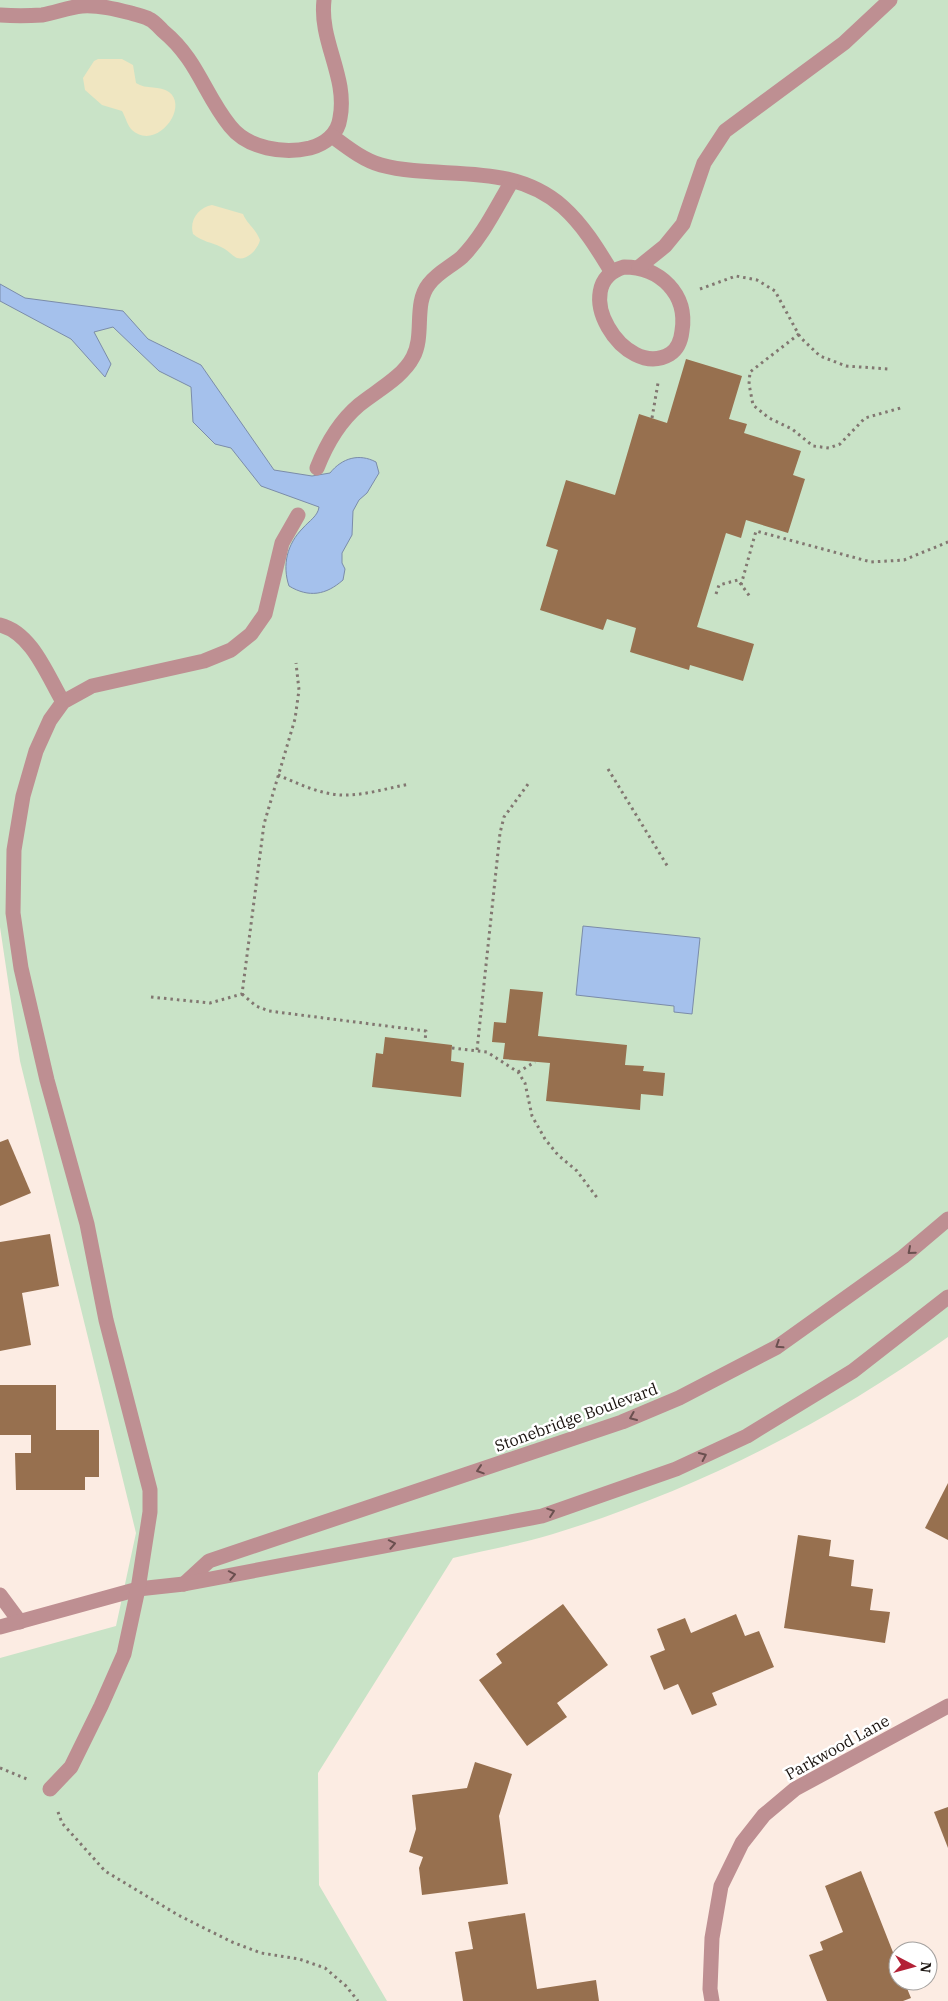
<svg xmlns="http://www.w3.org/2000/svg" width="948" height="2001" viewBox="0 0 948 2001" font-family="'IBM Plex Serif',serif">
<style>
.green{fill:#c9e3c7}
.sand{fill:#f0e6c1}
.water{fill:#a5c1ec;stroke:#7b8ca9}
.building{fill:#97704f}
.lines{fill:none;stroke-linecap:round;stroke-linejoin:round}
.path{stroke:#827771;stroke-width:3;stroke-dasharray:2.5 4;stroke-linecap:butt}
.minor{stroke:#be8f92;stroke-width:15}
.oneway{stroke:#6b5050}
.labels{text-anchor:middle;stroke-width:5;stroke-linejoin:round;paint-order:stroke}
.street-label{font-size:16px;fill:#18110d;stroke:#fff}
</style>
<rect width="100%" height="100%" fill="#fcece3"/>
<path class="green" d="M0,0H948V1337C828,1423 694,1491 553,1534C520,1544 486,1550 453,1558L318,1773L319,1885L387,2001H0V1658L116,1626L136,1533L20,1061L0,927Z"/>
<g class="sand">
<path d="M98,59H122L133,65L136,83C146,90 160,85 169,92C190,108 155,153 131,129C127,124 125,116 122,111L102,105L85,90L83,78L94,61Z"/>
<path d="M212,205L243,214C247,224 256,229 260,240C258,249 247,261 237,258C232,256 227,249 221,247C211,242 203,242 193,234C189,220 199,207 212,205Z"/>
</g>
<g class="water">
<path d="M0,284L25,298L123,311L148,339L201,365L274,470L312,476L330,473C342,458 359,453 376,462L379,473L367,493L359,500L353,511L352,535L342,553V563L345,569L343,580C326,595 309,598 289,586C282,565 287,544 303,528C309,521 318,516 319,507L261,486L231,448L215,444L193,422L191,387L159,371L113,327L94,332L111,364L105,377L71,339L0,301Z"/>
<polygon points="583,926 700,938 692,1014 674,1012 674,1006 576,995"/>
</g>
<g class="building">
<polygon points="686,359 742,376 729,419 747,424 744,433 801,451 793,475 805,479 788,533 746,520 741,538 726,533 697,627 754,644 743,681 690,665 689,670 630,652 636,628 607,619 603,630 540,610 558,550 546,546 566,480 615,495 639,414 667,423"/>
<polygon points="510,989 543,992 538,1036 627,1045 625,1065 644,1066 643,1071 665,1073 663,1096 641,1094 640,1110 546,1101 550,1063 503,1059 505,1043 492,1042 494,1022 506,1023"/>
<polygon points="385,1037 452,1045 451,1061 464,1063 461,1097 372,1087 376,1053 383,1054"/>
<polygon points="8,1139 31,1193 0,1206 0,1142"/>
<polygon points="50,1234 59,1286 22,1293 31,1345 0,1351 0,1242"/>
<polygon points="0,1385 56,1385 56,1430 99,1430 99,1477 85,1477 85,1490 16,1490 15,1453 31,1453 31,1435 0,1435"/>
<polygon points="948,1483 948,1540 925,1528"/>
<polygon points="798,1535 831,1540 829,1556 854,1560 851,1586 873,1589 870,1610 890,1612 885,1643 784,1628"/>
<polygon points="563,1604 608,1665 557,1703 567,1717 527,1746 479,1680 502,1663 496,1654"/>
<polygon points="736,1614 745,1636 759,1631 774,1667 712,1693 717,1705 692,1715 678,1684 664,1690 650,1656 665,1650 657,1629 685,1618 691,1633"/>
<polygon points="475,1762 512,1774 499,1816 508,1884 422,1895 419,1868 423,1857 409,1852 416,1829 412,1795 467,1788"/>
<polygon points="948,1807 948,1848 934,1812"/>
<polygon points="861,1871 898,1965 898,1981 904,1981 911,1998 903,2001 827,2001 809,1955 823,1950 820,1942 843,1932 825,1886"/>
<polygon points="525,1913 537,1989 596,1980 599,2001 463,2001 455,1952 473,1949 468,1922"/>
</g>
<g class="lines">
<g class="path">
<polyline points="700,289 736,276 757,280 775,291 800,337 820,356 846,366 889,369"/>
<polyline points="799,334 750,372 749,384 753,405 769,418 792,429 813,446 829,448 840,444 865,418 904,407"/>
<polyline points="652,418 658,383"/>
<polyline points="741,585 756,531 871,562 904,560 948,542"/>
<polyline points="716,594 719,585 738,580 751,598"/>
<polyline points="608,769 668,867"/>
<path d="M278,775C297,783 319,794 341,795C364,796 387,788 410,784"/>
<polyline points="242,994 256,1006 269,1011 426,1031 425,1041"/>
<polyline points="151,997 210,1003 242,994 264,824 295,719 299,690 296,663"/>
<polyline points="452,1048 487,1052 518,1072 525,1083 532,1116 545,1139 558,1155 577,1171 598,1199"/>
<polyline points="477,1050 500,833 504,817 528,784"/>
<polyline points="518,1072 535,1062"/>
<polyline points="0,1768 27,1779"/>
<polyline points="58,1812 62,1823 105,1871 178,1915 232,1942 261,1953 299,1959 325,1968 346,1986 358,2001"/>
</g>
<g class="minor">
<path d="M0,15C13,16 28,16 42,15C55,13 69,7 82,6C99,5 115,9 131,13C136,15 144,16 149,19C154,21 159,27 163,31C198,60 204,94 230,126C248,149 284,154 310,148C325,144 338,134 340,118C348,77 319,41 324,0"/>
<path d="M332,136C347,147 363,160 381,165C441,181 510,160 563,207C583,225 597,248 611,271"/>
<path d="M624,267C660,267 688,294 682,331C681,340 678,349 670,354C624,381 566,284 624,267Z"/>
<polyline points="639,267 665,246 683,224 704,163 725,131 844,43 890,0"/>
<path d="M317,468C326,445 340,421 359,405C376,391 403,377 413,357C425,335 413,304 429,284C438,272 452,266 462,257C483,236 497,206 512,181"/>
<path d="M0,625C32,633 47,675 63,702"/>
<polyline points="184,1584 209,1561 622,1422 679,1398 777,1347 903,1257 948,1219"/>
<polyline points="0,1595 20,1622"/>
<polyline points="0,1627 138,1589 184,1584 542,1516 676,1469 747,1436 853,1371 948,1297"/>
<polyline points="50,1789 71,1767 101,1706 124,1654 138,1589 150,1512 150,1490 106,1320 87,1224 47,1080 21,968 13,913 14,850 23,796 36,751 50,720 63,702 92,686 204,661 231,650 251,634 265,614 282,543 298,515"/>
<polyline points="712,2001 710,1989 712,1938 721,1886 742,1843 764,1815 795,1789 948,1706"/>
</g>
</g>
<defs><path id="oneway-chevron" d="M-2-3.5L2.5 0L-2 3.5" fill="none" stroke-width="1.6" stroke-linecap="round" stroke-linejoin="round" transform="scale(1.25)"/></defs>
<g class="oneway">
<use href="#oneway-chevron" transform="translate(911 1251) rotate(139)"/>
<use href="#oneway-chevron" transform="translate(779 1345) rotate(147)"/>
<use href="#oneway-chevron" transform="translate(633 1417) rotate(157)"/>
<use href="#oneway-chevron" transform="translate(703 1456) rotate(-25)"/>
<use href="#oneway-chevron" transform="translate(480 1470) rotate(162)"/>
<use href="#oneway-chevron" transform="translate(551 1512) rotate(-19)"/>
<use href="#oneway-chevron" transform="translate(392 1544) rotate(-11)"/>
<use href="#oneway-chevron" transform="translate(232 1575) rotate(-11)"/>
</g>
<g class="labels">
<g class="street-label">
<text transform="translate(576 1417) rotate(-20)" y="6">Stonebridge Boulevard</text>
<text transform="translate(837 1747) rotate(-29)" y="6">Parkwood Lane</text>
</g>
</g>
<g transform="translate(913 1966) rotate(96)"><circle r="24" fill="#ffffff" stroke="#a3a09e"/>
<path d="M0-4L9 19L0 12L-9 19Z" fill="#b32136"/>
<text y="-8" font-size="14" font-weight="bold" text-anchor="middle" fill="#18110d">N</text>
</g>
</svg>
